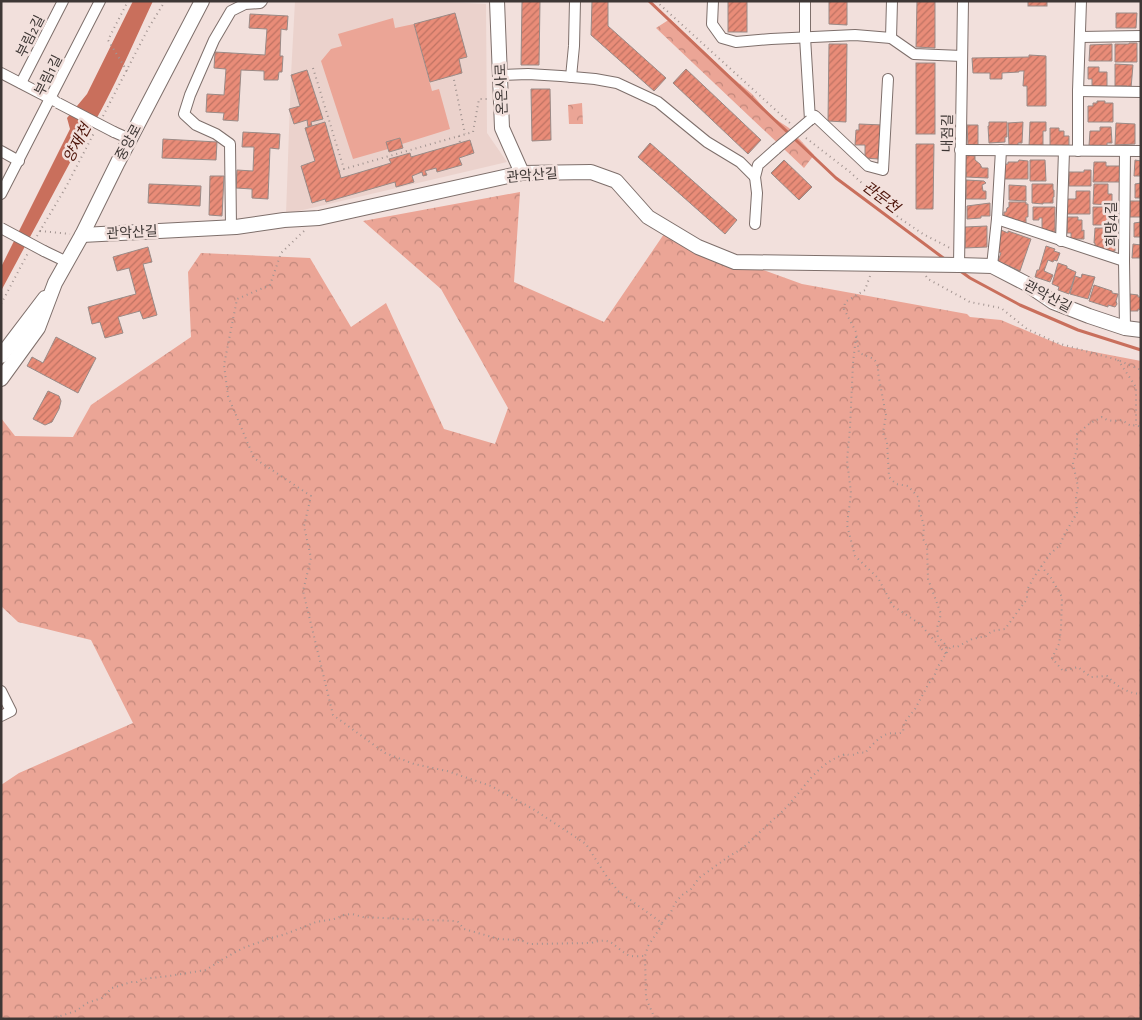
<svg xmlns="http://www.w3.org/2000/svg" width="1142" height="1020" viewBox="0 0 1142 1020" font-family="'Alegreya Sans','Noto Sans KR',sans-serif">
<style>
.built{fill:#ebd2cc}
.forest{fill:url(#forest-crowns)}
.pitch{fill:#eba596}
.water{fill:#c96f5c}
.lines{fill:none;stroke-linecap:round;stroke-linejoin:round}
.stream{stroke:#c96f5c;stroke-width:3}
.building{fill:url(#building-hatch);stroke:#9a8a86}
.street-casing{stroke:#7e6f6b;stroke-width:12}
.secondary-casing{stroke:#7e6f6b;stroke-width:16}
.path{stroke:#a29491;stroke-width:2;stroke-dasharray:1 4;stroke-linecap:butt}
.street{stroke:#fff;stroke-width:10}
.secondary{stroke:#fff;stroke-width:14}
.street-bridge-casing{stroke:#7e6f6b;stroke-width:12;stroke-linecap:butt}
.street-bridge{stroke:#fff;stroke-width:10}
.labels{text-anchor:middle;stroke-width:5;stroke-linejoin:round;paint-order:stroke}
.street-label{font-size:14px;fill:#3e3735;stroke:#f2e0dc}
.water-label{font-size:15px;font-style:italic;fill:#4c1308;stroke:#f2e0dc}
</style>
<defs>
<pattern id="forest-crowns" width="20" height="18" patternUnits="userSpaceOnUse" patternTransform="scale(1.25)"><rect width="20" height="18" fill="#eba596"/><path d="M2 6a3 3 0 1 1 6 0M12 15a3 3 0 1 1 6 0" fill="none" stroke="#c0877b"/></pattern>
<pattern id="building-hatch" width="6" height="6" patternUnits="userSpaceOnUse" patternTransform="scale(1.25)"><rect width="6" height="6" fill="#e98c78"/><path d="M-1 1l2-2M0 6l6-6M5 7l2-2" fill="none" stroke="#be7363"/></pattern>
</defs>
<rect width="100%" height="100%" fill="#f2e0dc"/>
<polygon class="built" points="295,1 426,1 486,4 487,133 507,162 286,214 291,75"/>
<g class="forest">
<polygon points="670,19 729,75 752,94 771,116 789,128 814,155 804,168 656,28"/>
<polygon points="582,103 583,124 569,124 568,105"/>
<polygon points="520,192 514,282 604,322 664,234 802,284 967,314 970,317 1001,320 1063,346 1141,361 1141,1019 1,1019 1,785 19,773 133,723 91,640 18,622 1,606 1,418 15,436 73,437 91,405 191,337 188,272 201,253 310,258 351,327 386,303 444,429 495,444 508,408 441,289 363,221"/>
</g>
<polygon class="pitch" points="393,18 395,28 414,24 432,91 439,89 450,129 402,144 400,138 387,142 388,149 353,159 321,61 331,49 342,46 338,34"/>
<path class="water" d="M133,1H153C128,54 106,109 73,157L1,291V267L70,129L67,118L87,94Z"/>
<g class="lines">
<g class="stream">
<polyline points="649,1 836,178 946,260"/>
<polyline points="959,270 970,278 1020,305 1078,330 1141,350"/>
</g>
</g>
<g class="building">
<polygon points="522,1 540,1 539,65 521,65"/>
<polygon points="592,1 608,1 608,26 666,78 654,91 591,35"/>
<rect x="728" y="1" width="19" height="31"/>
<polygon points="829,1 847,1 847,25 829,24"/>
<polygon points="917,1 935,1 935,48 916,47"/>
<rect x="1028" y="1" width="19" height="5"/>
<polygon points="455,13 467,57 459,59 462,73 430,82 414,24"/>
<polygon points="1116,13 1137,13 1136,28 1116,28"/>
<polygon points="250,14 288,16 287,30 281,29 280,56 283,56 282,72 279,72 278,80 264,80 264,71 241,70 238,121 223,120 224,113 206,112 207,94 224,95 226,69 214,68 215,52 265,55 267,29 249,28"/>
<polygon points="1129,43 1137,43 1137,62 1115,62 1115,44 1129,44"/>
<polygon points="829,44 847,44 846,122 828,121"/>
<polygon points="1112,44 1112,61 1089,61 1090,45"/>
<polygon points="1029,55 1046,56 1046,106 1027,106 1027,86 1023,86 1024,71 1019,71 1019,72 1002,73 1002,79 990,79 990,73 973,73 972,58 1029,57"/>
<rect x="916" y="63" width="19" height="71"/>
<polygon points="1115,64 1133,65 1131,88 1127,88 1127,86 1115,86"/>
<polygon points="1088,67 1099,67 1099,72 1107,72 1107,87 1092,87 1092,79 1088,79"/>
<polygon points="686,69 761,140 748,154 673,83"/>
<polygon points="307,70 323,119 311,122 312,126 308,127 307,120 294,124 289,109 300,106 291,75"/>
<polygon points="531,89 550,89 551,140 532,141"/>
<polygon points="1097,101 1105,101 1105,103 1113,103 1113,122 1088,122 1088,106 1093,106 1093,103 1097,103"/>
<polygon points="325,122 341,178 391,163 389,159 410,153 411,157 470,140 474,153 459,158 462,165 437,172 436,168 425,171 427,175 423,176 422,172 412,176 414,182 396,187 395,182 326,202 325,199 312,203 301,166 315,161 305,128"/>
<polygon points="989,122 1007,122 1007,137 1005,137 1005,142 989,143 988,126 989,126"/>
<polygon points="1023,122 1022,143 1018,143 1018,146 1009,146 1008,123"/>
<polygon points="1030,122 1046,122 1046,131 1043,131 1043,147 1029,147"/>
<polygon points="1116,123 1135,124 1135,144 1115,145"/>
<polygon points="859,124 883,125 879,158 878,159 865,158 865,145 855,145 856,130 859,130"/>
<polygon points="967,125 978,125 978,147 968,147"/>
<polygon points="1100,127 1111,127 1112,143 1107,143 1107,146 1089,146 1090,131 1100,131"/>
<polygon points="1050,128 1059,128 1059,131 1064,131 1064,136 1069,136 1069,148 1050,149"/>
<polygon points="243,132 280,134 279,149 270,148 268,199 252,198 252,189 236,188 237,170 253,171 254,147 242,147"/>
<polygon points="400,138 403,148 389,152 386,142"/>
<polygon points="163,139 217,142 216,160 162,158"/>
<polygon points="650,143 737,220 725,234 638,157"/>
<polygon points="916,144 934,144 933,209 916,209"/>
<polygon points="966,155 975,156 975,160 980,164 982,168 988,168 988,178 966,177 966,172 965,172"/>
<polygon points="784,160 812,187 799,200 771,173"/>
<polygon points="1019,160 1028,161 1028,179 1003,179 1004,164 1008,164 1008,162 1018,162"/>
<polygon points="1030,160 1045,160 1046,181 1030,181"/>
<polygon points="1135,160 1141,161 1141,176 1134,176"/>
<polygon points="1094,162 1106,162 1106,166 1120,166 1120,182 1093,182"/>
<polygon points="1084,170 1091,170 1091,186 1069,186 1069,172 1084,172"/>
<polygon points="210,176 224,176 222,216 209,215"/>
<polygon points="966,180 984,181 986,183 982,185 983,191 986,191 986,199 966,199"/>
<polygon points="1141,183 1141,198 1135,198 1135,184"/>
<polygon points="149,184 201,186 200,206 148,203"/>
<polygon points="1032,184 1053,184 1053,190 1054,190 1054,197 1053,197 1053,203 1043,203 1043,204 1032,203"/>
<polygon points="1094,184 1108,184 1108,194 1112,194 1112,205 1093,204"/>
<polygon points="1009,185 1026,186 1026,201 1009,200"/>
<polygon points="1076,191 1090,191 1090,214 1067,214 1067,199 1075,199 1076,198"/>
<rect x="1130" y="201" width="11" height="16"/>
<polygon points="1009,202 1026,202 1026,204 1028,204 1028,217 1026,217 1026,223 1016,223 1012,221 1012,218 1004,218 1004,212 1006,212 1007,208 1009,207"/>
<polygon points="990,203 990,216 981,216 981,218 967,219 967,206"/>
<polygon points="1033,207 1055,207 1055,232 1045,232 1042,230 1042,218 1039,218 1039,220 1033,220"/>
<polygon points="1093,207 1107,207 1109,210 1114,210 1114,225 1093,225"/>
<polygon points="1067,217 1078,217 1078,220 1082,220 1082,231 1084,230 1084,239 1071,239 1071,233 1067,233"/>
<polygon points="1141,222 1141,237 1134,237 1134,223"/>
<polygon points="987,226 987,247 965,248 965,227"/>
<polygon points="1095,228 1107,228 1107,231 1109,231 1111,241 1115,241 1115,251 1108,252 1107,250 1101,250 1101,247 1099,249 1095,247 1095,243 1094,243"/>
<polygon points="1001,230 1008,233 1008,231 1031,239 1020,271 998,261 1001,253 997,251"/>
<polygon points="1133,244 1141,245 1141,258 1132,258"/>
<polygon points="1046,246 1055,249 1054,251 1060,253 1057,261 1054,260 1053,262 1048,260 1044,271 1053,275 1050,282 1035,277 1037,270 1039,270"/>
<polygon points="148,247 152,262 143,264 157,315 143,319 140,311 118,317 123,333 105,338 100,322 92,324 88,307 136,294 129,268 117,271 113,257"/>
<polygon points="1058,263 1067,266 1067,268 1076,272 1069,294 1058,290 1059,287 1052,284"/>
<polygon points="1082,274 1095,277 1088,299 1070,294 1075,276 1081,278"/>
<polygon points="1094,285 1112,291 1112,293 1118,294 1116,301 1117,304 1115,307 1108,305 1108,307 1089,301"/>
<polygon points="1130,294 1138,295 1138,297 1141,297 1141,310 1138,309 1138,311 1129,311"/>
<polygon points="56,337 96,358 78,393 27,366 32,357 43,363"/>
<polygon points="48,391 59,396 61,401 59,409 52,422 45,425 33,419"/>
</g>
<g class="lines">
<g class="street-casing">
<g id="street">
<polyline points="713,1 712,24 722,38 736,42 771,39 855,35 891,38 914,54 962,56"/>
<polyline points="805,1 805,37 810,120"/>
<polyline points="1080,37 1141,36"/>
<polyline points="891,38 892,1"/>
<polyline points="1,73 55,101"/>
<polyline points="500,75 528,74 561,76 595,79 617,83 658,102 707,142 740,162 755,177"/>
<polyline points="571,77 574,46 575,1"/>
<polyline points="21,83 63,1"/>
<polyline points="1078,91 1141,92"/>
<polyline points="810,120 815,116 868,166 883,170 888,79"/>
<polyline points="114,132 130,139"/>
<polyline points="960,150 1141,151"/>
<polyline points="1001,150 997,219 1124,261 1125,151"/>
<polyline points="1,151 19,161"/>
<polyline points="1078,151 1078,91 1081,1"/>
<polyline points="1,194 100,1"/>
<polyline points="755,224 757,193 755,177 758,165 776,149"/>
<polyline points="231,227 230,144 216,134 196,125 184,114 190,95 214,40 231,11 245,4 260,3 262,1"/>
<polyline points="1061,241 1064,151"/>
<polyline points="44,251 67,262"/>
<polyline points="1124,261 1125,328"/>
<polyline points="959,265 963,1"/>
<polyline points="992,266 997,219"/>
<polyline points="1,691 11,711 1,716"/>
</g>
</g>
<g class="secondary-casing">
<g id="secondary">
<polyline points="497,1 502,128 522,173"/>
<polyline points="82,235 236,227 284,220 319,218 522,173 591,172 616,181 648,217 698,247 735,262 959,265 992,266 1025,283 1053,302 1089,316 1125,328 1141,330"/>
<polyline points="1,356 45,298"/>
<polyline points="1,379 38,328 55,283 82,235 118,162 202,1"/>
</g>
</g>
<g class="path">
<polyline points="656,1 791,124"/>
<polyline points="313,68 344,169 473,132 479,99 488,99"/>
<polyline points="127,71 108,40 128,1"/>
<polyline points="453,75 465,134"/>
<polyline points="103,116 148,29 165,1"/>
<polyline points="459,136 460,143"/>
<polyline points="806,138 850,172 898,217 923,234 950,248"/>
<polyline points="339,171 344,169"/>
<polyline points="40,231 70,234"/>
<polyline points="304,231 281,253 270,285 237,299 224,365 228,396 254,458 311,496 304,526 311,558 303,591 333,715 385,753 414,764 447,771 491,786 533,809 586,844 605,874 618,891 662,923 658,931 648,946 645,956 646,998 655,1019"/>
<polyline points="37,236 66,187 94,133"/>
<path d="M870,276L865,290L845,302L844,309L856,332L859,353C871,358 879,358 878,373L886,415L883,433L887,442L889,477L896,484L908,486L919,498V509L924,526L923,539L927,546L928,579L941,614L937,628L938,637L946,645V654"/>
<polyline points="926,276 928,279 970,302 1001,308 1027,329 1057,343 1118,360 1141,370"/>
<polyline points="1,304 28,253"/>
<polyline points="856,337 853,363 850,428 847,460 851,493 847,525 855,556 878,578 893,606 920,624 946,654"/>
<polyline points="1118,360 1136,387 1136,425"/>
<path d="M1041,566L1051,578L1062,597L1061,629L1059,644L1052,658L1063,671L1078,667L1091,677L1107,676C1117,686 1126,693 1141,694"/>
<path d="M662,923L671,912L675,903L682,895L691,889L699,878L728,857L743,848L777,816C783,812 786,807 791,802C806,785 819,763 843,755C848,753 845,755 851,755C857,755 856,751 865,753C871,746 879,737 887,734C893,732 897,735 903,732L904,723L915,709L929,683L934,677L937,668L951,646L957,647L972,639L986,636L992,631L1005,629L1027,599V590L1034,577L1050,554L1060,545L1064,535L1077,513L1076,498L1078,487L1073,463L1077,449V434L1089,424L1102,417L1107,420L1113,421L1122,420L1131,426L1136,425L1141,427"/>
<path d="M51,1019L76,1011L87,1003L102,998L112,988L131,982H137L142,979L169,976L206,970L223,959L243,948L271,938L283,935L316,922L334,919L344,915L352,914L363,917L382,918L453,921L458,922L464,929L499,939L521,940L529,944L591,943C613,936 612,946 628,955C632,957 639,956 644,956"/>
</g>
<use href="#street" class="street"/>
<use href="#secondary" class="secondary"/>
<g class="street-bridge-casing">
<g id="street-bridge">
<polyline points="58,103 114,132"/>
<polyline points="776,149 810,120"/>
<polyline points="1,228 44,251"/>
</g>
</g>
<use href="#street-bridge" class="street-bridge"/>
</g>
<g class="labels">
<g class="street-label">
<text transform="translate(30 36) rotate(-63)" y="5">부림2길</text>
<text transform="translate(48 75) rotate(-63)" y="5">부림1길</text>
<text transform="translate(501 89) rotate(-92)" y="5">온온사로</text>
<text transform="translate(947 133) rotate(-89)" y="5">내점길</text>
<text transform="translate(128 142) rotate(-62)" y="5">중앙로</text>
<text transform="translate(532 175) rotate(-5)" y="5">관악산길</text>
<text transform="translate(1111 224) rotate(-90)" y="5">희망4길</text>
<text transform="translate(132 232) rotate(-3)" y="5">관악산길</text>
<text transform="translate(1048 296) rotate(28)" y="5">관악산길</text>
</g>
<g class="water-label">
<text transform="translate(77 143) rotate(-62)" y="5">양재천</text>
<text transform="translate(881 197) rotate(37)" y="5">관문천</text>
</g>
</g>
<rect width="1142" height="1020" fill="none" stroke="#3e3735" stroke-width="5"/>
</svg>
